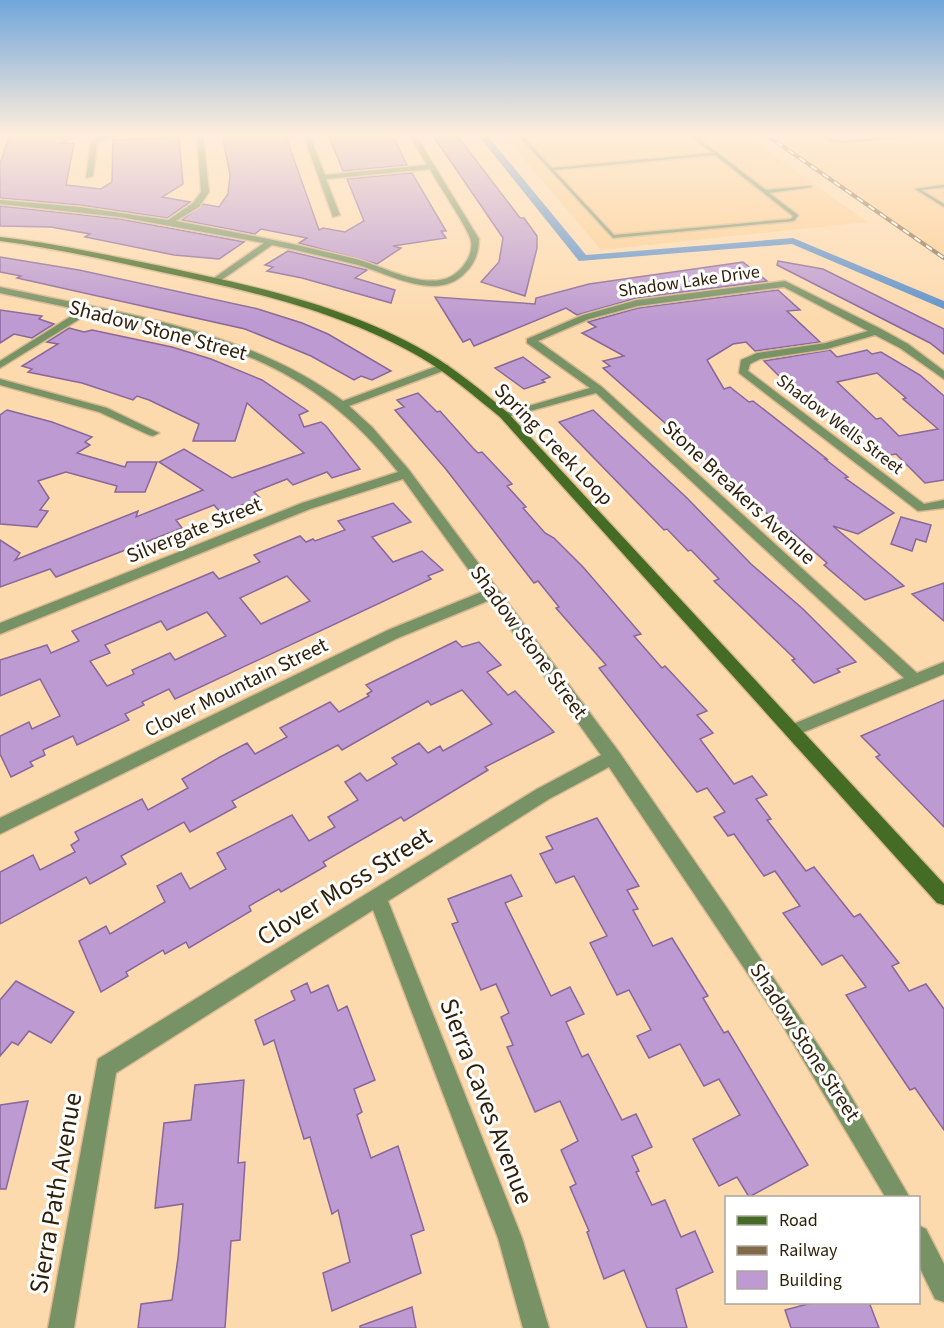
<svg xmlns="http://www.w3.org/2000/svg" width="944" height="1328" viewBox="0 0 944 1328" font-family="'Source Sans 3',sans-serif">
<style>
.built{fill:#fdcd8f}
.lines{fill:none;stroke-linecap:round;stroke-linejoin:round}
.canal{fill:#5f91ca;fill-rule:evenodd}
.building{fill:#bd9ad1;stroke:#88679b;stroke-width:1.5;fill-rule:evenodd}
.lane-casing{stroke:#d8b890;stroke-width:3}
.street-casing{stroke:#d8b890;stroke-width:3}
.secondary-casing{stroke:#d8b890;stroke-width:3}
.lane{fill:#779265;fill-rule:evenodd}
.street{fill:#779265;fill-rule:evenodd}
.secondary{fill:#456c24;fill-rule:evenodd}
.rail-casing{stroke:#816a4a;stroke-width:4}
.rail{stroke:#fff;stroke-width:2;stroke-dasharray:7;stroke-linecap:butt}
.labels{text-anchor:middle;stroke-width:6;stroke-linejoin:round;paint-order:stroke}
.far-street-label{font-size:18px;fill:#2f1f08;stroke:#fff}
.street-label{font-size:21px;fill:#2f1f08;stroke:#fff}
.near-street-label{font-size:26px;fill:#2f1f08;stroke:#fff}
</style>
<rect width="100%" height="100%" fill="#fddaae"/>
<g class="built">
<polygon points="503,134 744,134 867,222 601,250"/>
<polygon points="765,134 944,134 944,258"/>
</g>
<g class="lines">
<polygon class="canal" points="477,134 486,134 586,255 793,238 944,301 944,309 792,244 579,261"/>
</g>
<g class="building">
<polygon points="10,134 83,134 60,144 74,143 66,185 101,189 112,182 113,140 179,137 183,184 162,197 190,202 167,218 80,205 0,198 0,164"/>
<polygon points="222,134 285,134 319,230 323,228 345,232 364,221 347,179 412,173 446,231 441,231 446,238 393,246 401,248 377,264 299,243 307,238 261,229 255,234 182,220 203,204 219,207 228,194 230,175"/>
<polygon points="328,134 388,134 391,140 395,140 407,165 343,171"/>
<polygon points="432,134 456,134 520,218 524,218 537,236 537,248 525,296 481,282 499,262 503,238"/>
<polygon points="0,206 120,219 244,242 219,259 174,255 85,237 90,234 51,227 0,226"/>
<polygon points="288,251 367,270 355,278 395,290 391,303 302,278 267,271 273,267 265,265"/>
<polygon points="0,257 79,270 258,309 302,323 328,334 391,371 372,380 361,376 354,380 311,356 245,329 17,278 21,276 0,272"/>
<polygon points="778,261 823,269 944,329 944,354 930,343 777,265"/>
<polygon points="743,262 767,281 637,298 577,315 566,308 474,346 470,339 463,342 435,297 535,304 536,298 589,284"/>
<polygon points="778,290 800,310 787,311 820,342 755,351 746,342 733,344 707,360 724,389 730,387 749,402 753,401 827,459 825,459 848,477 845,478 894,513 858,534 833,526 904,586 865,600 824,565 827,563 791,531 788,532 603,368 610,366 603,361 624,356 582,333 596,327 588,322 638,308"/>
<polygon points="0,310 42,316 39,319 54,324 32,338 14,334 0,343"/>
<polygon points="69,328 84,332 92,330 172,347 211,359 262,380 308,411 299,415 304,427 321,422 326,426 360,469 332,478 327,472 293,485 287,479 254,492 260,498 221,513 214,505 176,520 182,528 56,577 50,569 0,587 0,540 20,553 15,560 138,511 136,517 203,490 159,462 184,449 232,478 304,453 247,403 235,441 193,441 199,424 149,400 137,396 133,400 82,383 28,372 32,369 22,366 58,344 47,342"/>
<path d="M830,350L837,357L867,350L872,354L881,352L920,375L944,396V480L925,483L896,454L884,456L865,438L859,439L841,421L836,422L820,406L815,407L796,387H790L764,361ZM877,373L906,398L903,399L938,429L899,436L881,418L876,419L837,382Z"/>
<polygon points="523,357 550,377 542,380 545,382 524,389 495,368"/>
<polygon points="418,393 437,412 440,411 473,448 478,453 482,452 512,484 507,486 526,507 523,508 545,533 554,538 583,567 641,634 634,636 662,668 665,666 707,711 697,715 713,733 700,739 734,784 752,776 767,795 756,799 771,819 767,820 806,871 814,867 854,917 860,914 899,963 892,966 909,991 926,984 944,1009 944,1130 915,1088 910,1090 846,995 866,987 842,955 822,965 783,913 800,906 775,871 764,876 734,834 728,836 714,817 725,812 707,788 697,792 599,668 606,665 556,608 559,607 538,581 534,583 445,468 395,410 404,407 397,400"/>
<polygon points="7,410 52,422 92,437 85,442 90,445 77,453 125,467 127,462 157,462 145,492 115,492 117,486 66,472 38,481 49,498 40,510 48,511 37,527 0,524 0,415"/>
<polygon points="593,410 687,498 751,564 803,609 856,662 837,669 840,672 814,683 792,660 795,659 714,581 719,579 691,550 688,551 667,529 664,530 559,422"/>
<path d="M393,503L411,522L372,537L393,562L422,551L443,570L428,576L431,579L175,699L169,689L142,702L144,705L125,714L129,720L77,745L73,736L43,750L45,755L30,762L33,766L11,777L0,754V736L29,722L32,729L60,716L40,679L0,696V660L47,645L51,653L79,641L72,631L213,572L219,579L260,562L254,555L300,536L306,542L313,539L315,541L345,530L338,521ZM287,576L310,601L261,624L240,598ZM207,612L226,636L175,660L170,653L132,670L134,674L107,686L90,661L110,653L105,645L161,621L167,630Z"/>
<polygon points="901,517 931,525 926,542 916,539 912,551 891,544"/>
<polygon points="944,583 944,621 912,594"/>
<polygon points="456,641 462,647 479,642 501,665 487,672 508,695 515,691 554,732 485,767 488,770 404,821 401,817 323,862 326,866 281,892 279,889 249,906 251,911 189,948 186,942 165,954 163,950 126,972 128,976 101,992 79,941 106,926 110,934 165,902 157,886 181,873 190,889 226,869 217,853 292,815 309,841 335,827 328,817 358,800 345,782 360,773 367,781 397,764 392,758 419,743 428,753 440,746 443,751 492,724 462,690 431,705 428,701 342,750 338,745 232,801 236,807 190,832 184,822 121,856 126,864 90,884 86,877 0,924 0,872 33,855 40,870 75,852 71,845 79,840 75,832 142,799 148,810 188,788 182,779 220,757 247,743 255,754 287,737 280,728 330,702 339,712 369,696 367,694 372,691 366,685"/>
<polygon points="944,700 944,827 876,757 880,755 861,736"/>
<polygon points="597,818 639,886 627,890 638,909 633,910 653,946 672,938 708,996 703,998 724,1033 728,1031 808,1165 749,1197 737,1177 719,1186 693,1139 740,1115 719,1079 704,1086 680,1044 649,1058 637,1036 651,1030 629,990 617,995 590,943 607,936 574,876 556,883 540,854 553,849 546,837"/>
<polygon points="511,875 522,896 505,903 551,996 570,987 584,1014 566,1022 582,1057 588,1054 622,1120 636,1114 652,1147 632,1156 639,1171 636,1172 652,1205 665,1200 681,1237 695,1231 713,1272 676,1289 687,1328 647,1328 624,1270 604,1279 587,1232 589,1231 570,1187 576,1184 561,1150 578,1141 560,1101 535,1112 507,1047 513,1045 501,1017 509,1013 496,984 481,990 452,924 458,922 448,899"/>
<polygon points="16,981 74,1012 51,1043 29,1031 18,1045 12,1042 0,1056 0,1000"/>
<polygon points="307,983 311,993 328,985 338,1011 347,1006 375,1080 354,1089 362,1112 357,1115 371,1158 398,1146 424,1230 411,1235 421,1273 332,1311 323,1273 350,1262 338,1210 332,1214 310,1137 304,1139 274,1040 264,1045 255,1020 295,1000 291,991"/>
<polygon points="244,1080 238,1163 245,1162 240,1240 231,1241 225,1328 138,1328 141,1304 172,1300 178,1258 183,1204 155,1208 164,1123 191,1120 195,1085"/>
<polygon points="28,1101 6,1189 0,1189 0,1105"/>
<polygon points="815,1302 869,1302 879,1328 791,1328 785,1310"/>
<polygon points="412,1307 416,1328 360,1328 360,1326"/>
</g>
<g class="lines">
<g class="lane-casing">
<g id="lane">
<path d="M517,134H521L552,168L712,153L688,134H693L766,190L810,186L812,187L769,193L798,215V216L794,221L613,238ZM715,155L793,216L791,219L614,235L554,170Z"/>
<polygon points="820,134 825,134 833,140 844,141 920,134 937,134 844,143 831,142"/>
<polygon points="944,185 944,187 921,190 944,204 944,207 915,189"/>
</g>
</g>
<g class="street-casing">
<g id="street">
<polygon points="112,134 129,134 101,140 97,143 93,176 86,178 91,142 97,137"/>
<path d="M197,134H203L209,192L199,207L176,221C236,232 296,244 356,259C382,266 412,284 440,280C457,278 474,258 471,241C469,229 437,183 430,169L326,179L340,215L333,217L303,134H309L325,175L427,165L409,134H415L479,239C479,252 475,263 466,272C438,303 390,274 358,265C330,258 301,251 272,245L217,283L214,282V278L264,243L120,217L0,204V200L80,207L168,220L193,203L201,192Z"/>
<polygon points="785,281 881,329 908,344 944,371 944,379 900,348 875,335 827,349 760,359 750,364 748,371 924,504 944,500 944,508 918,511 739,373 741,360 757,353 826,343 868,331 784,287 638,306 589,319 538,341 602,387 917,673 944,662 944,674 792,737 786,735 784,731 786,727 904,678 596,393 504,418 498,415 590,388 527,343 527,339 583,315 637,300"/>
<path d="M0,287C117,313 244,328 343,401L440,365H448V369L349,406L372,427L409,470L619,752L727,908L842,1081L910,1198H886L783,1026L609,767L549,799L388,901L522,1238L549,1328H523L498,1238L373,910L116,1073L74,1328H48L98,1059L537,789L601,755L490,600L398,638L0,834V818L388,630L484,591L403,479L310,509L0,634V623L302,503L398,472C314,365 219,339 91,312L0,368V361L81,310L0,293Z"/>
<polygon points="0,379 107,408 159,433 153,436 149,435 99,412 0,385"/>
<polygon points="918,1225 926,1229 944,1264 944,1302 935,1299 918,1264"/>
</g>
</g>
<g class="secondary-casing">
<path id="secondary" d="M0,237C54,243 107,255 161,266C253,286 345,305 428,353C457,370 482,391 508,413L944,884V905L937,903L500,417C474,396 449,374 420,357C340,311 251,291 161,272C108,260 54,248 0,241Z"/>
</g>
<use href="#lane" class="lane"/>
<use href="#street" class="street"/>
<use href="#secondary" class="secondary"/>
<g class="rail-casing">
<polyline id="rail" points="765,134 944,258"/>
</g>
<use href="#rail" class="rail"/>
</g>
<linearGradient id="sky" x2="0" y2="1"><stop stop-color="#71a6dc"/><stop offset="0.42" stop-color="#feeedb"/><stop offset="1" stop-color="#feeedb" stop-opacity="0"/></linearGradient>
<rect width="944" height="320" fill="url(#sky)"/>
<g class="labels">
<g class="far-street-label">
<text transform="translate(689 281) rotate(-8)" y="6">Shadow Lake Drive</text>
<text transform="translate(840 424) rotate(37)" y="6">Shadow Wells Street</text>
</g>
<g class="street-label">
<text transform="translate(158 330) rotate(15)" y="7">Shadow Stone Street</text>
<text transform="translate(554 444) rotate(46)" y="7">Spring Creek Loop</text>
<text transform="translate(739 492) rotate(43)" y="7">Stone Breakers Avenue</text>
<text transform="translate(194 530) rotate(-22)" y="7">Silvergate Street</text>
<text transform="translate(529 642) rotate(54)" y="7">Shadow Stone Street</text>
<text transform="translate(236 687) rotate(-26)" y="7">Clover Mountain Street</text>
<text transform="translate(805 1042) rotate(57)" y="7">Shadow Stone Street</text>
</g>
<g class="near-street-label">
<text transform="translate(344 886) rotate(-32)" y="9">Clover Moss Street</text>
<text transform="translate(487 1101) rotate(69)" y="9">Sierra Caves Avenue</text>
<text transform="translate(55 1193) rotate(-80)" y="9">Sierra Path Avenue</text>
</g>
</g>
<rect x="725" y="1196" width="195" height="108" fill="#ffffff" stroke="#aca59c" stroke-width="1.5"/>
<rect x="737" y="1216" width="30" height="9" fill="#456c24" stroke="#aca59c" stroke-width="1.5"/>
<text x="779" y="1226" font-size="18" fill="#2f1f08">Road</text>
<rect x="737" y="1246" width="30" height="9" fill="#816a4a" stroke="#aca59c" stroke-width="1.5"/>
<text x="779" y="1256" font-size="18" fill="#2f1f08">Railway</text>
<rect x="737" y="1271" width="30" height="18" fill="#bd9ad1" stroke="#aca59c" stroke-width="1.5"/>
<text x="779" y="1286" font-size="18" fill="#2f1f08">Building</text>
</svg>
